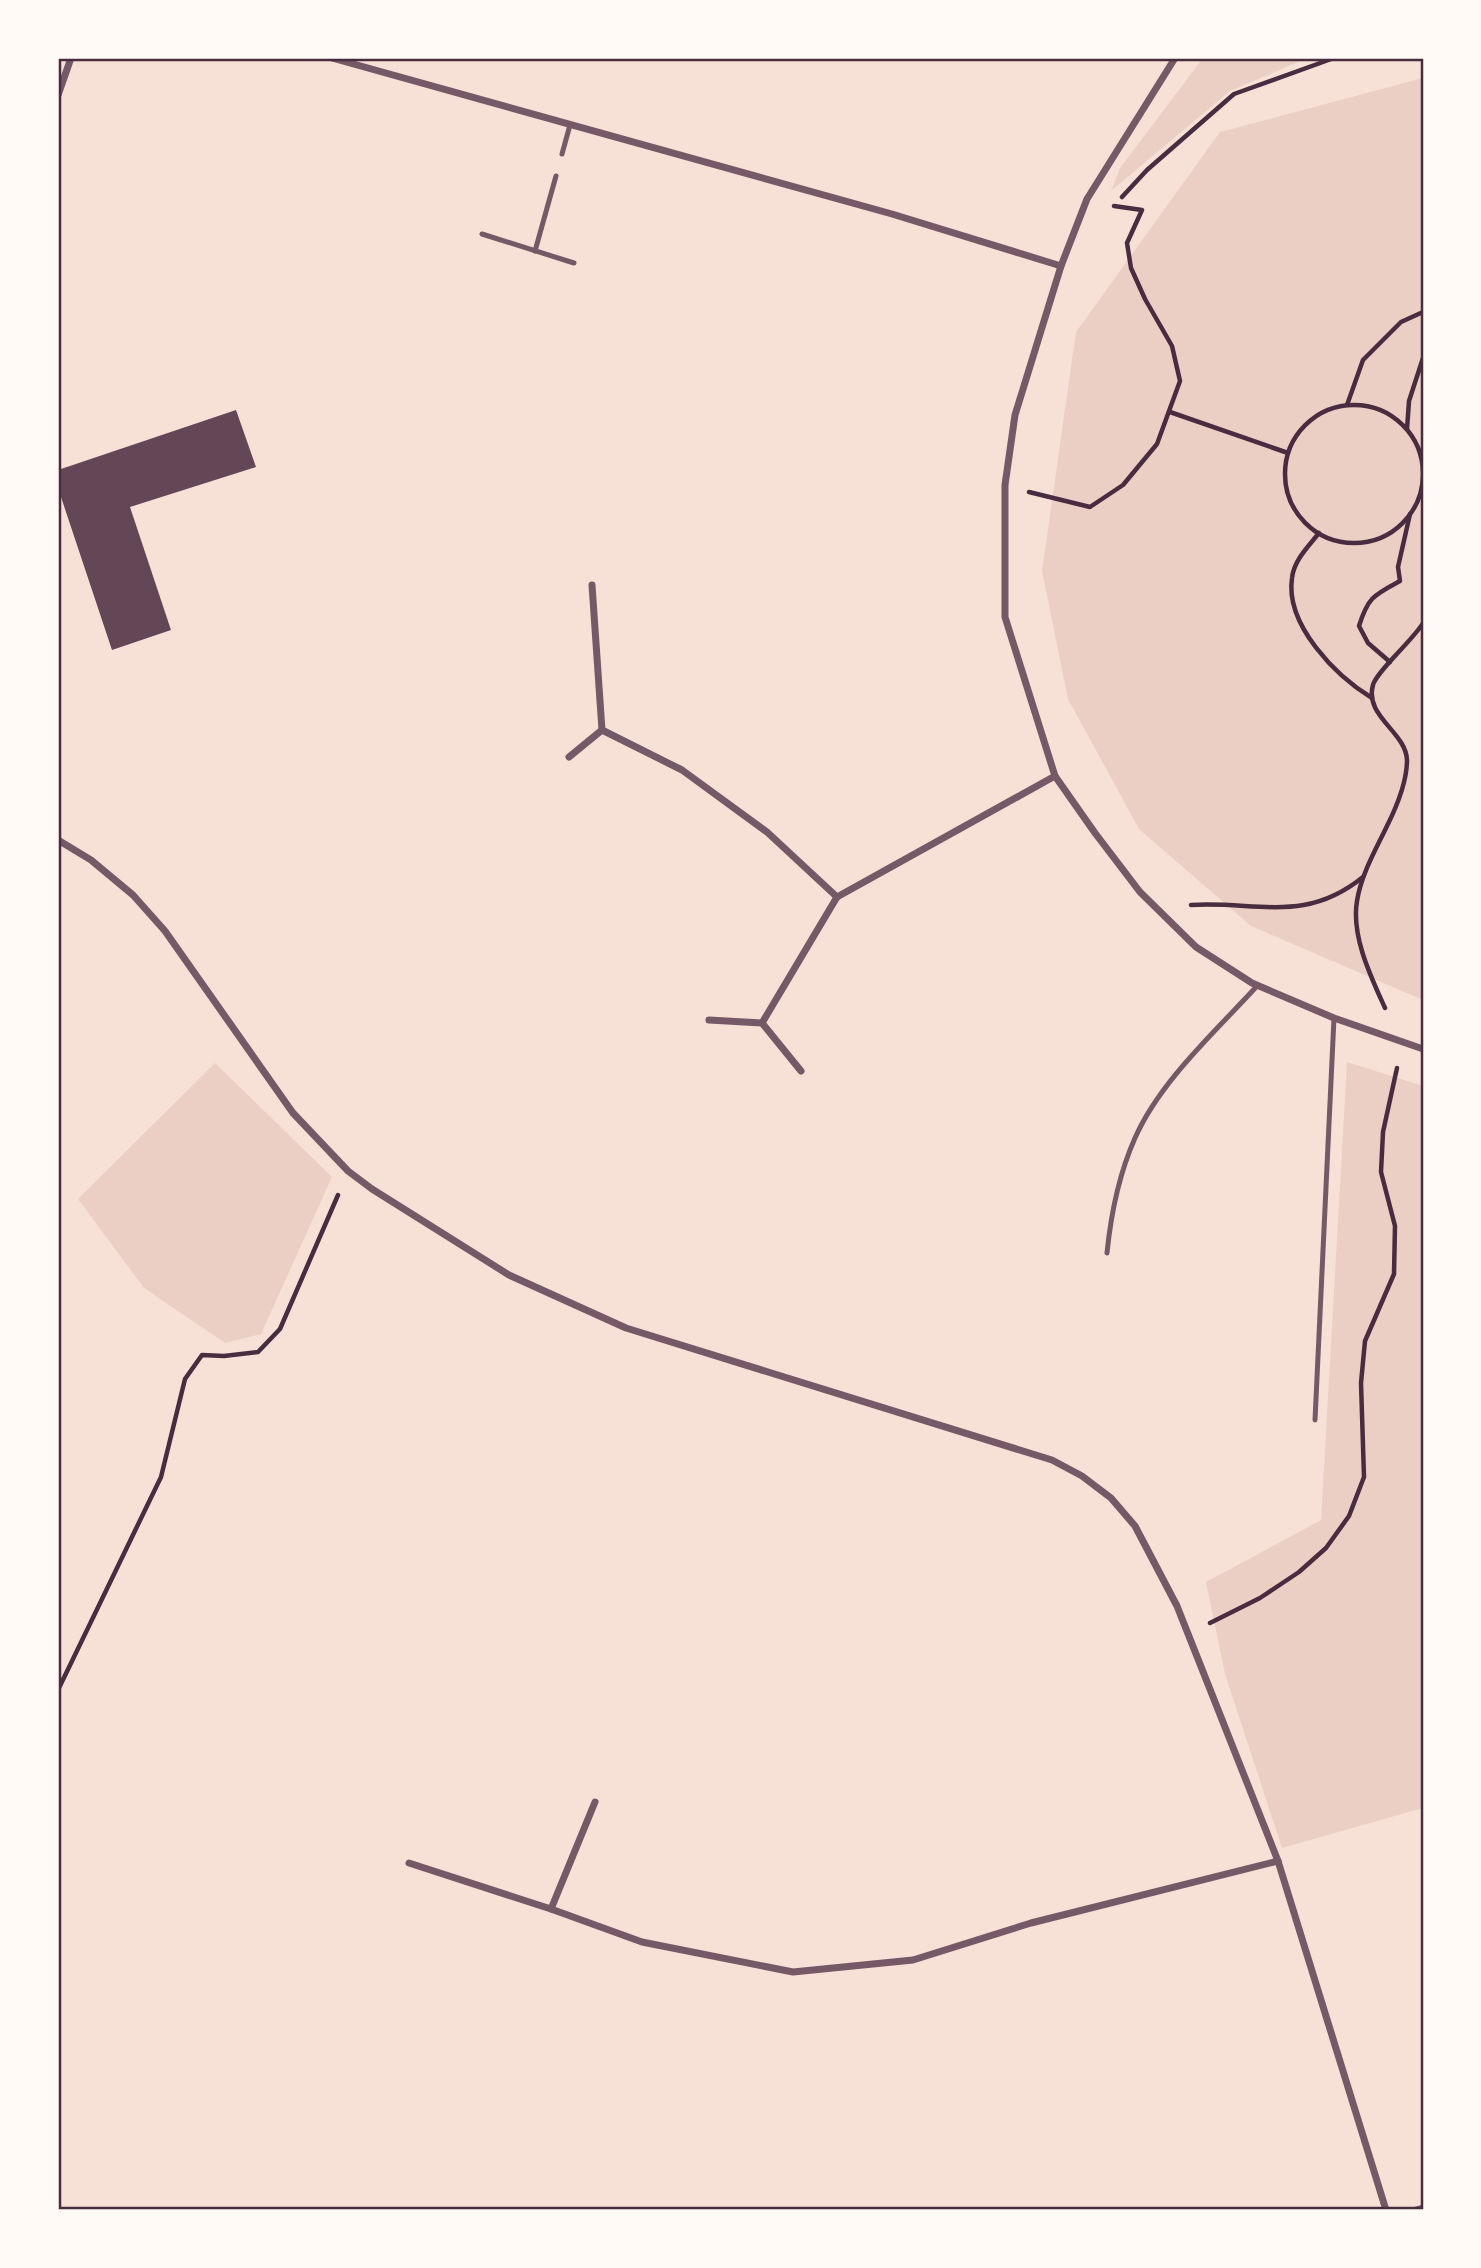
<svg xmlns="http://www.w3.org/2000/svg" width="1481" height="2268" viewBox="0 0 1481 2268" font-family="Inter,sans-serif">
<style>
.green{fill:#ebcfc5}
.building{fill:#644757}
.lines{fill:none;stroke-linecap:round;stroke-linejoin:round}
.path{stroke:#4a2c40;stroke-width:4.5}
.service{stroke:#755966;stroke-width:5}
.minor{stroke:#755966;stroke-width:7}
.neatline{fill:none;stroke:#4a2c40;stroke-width:2.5}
</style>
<rect width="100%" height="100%" fill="#f7e1d7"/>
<g class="green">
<polygon points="1203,58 1308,58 1230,91 1111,191 1120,168"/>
<polygon points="1423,78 1423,1000 1251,926 1139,829 1068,699 1042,571 1076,332 1220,132"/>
<polygon points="1347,1062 1423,1086 1423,1808 1282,1848 1225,1674 1206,1582 1321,1520"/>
<polygon points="215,1063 332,1177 261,1334 225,1343 144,1288 78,1199"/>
</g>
<polygon class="building" points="236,410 256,467 130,507 171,630 112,650 58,488 58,470"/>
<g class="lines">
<g class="path">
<polyline points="1122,197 1147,170 1234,94 1334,58"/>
<polyline points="1347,405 1363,360 1401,322 1423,312"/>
<circle cx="1354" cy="474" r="69"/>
<polyline points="1170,412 1288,453"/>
<polyline points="1407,429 1409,401 1423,358"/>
<polyline points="1029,492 1090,507 1123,485 1157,444 1180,381 1172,346 1145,299 1131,268 1127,243 1142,210 1114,206"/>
<path d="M1319,533C1308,547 1294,560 1292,578C1285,625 1336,676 1372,698"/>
<path d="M1390,662L1368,643L1359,626C1368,597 1374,595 1400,581L1398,567L1410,514"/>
<path d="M1191,905C1258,901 1305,924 1363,877"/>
<path d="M1385,1008C1371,977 1351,936 1357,901C1361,875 1376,849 1387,826C1397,806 1407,782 1407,760C1406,732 1364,716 1373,685C1376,672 1414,639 1423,623"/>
<polyline points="1210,1623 1260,1598 1299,1572 1326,1548 1349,1516 1364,1477 1361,1383 1365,1341 1394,1274 1395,1226 1381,1172 1383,1132 1397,1068"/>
<polyline points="58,1690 161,1477 185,1379 202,1355 224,1356 258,1352 280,1329 338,1195"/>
</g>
<g class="service">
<polyline points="562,154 570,125"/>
<polyline points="482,234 574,263"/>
<polyline points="535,251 556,176"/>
<path d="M1107,1253C1111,1213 1119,1174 1135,1138C1160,1081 1216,1031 1257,986"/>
<polyline points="1315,1420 1334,1018"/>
</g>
<g class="minor">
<polyline points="332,58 892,214 1061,266"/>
<polyline points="1175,58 1087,199 1061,266 1015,415 1005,485 1005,617 1055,776 1095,833 1140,892 1196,947 1252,983 1334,1018 1423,1049"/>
<polyline points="58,95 71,58"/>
<polyline points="592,585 602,730 682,770 767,832 837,897"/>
<polyline points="569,757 602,730"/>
<polyline points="58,840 91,860 133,895 165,931 293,1113 348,1171 372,1189 509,1275 626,1328 1052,1460 1082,1476 1111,1498 1135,1526 1177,1606 1278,1861 1386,2210"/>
<polyline points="709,1020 762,1023 801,1071"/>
<polyline points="762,1023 837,897 1055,776"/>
<polyline points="409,1863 551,1909 642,1942 793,1972 913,1960 1031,1923 1278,1861"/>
<polyline points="551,1909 595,1802"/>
<polyline points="1416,2210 1423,2208"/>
</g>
</g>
<rect width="1481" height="2268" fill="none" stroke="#fffaf5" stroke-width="119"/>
<rect x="60" y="60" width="1362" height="2148" class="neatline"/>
</svg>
